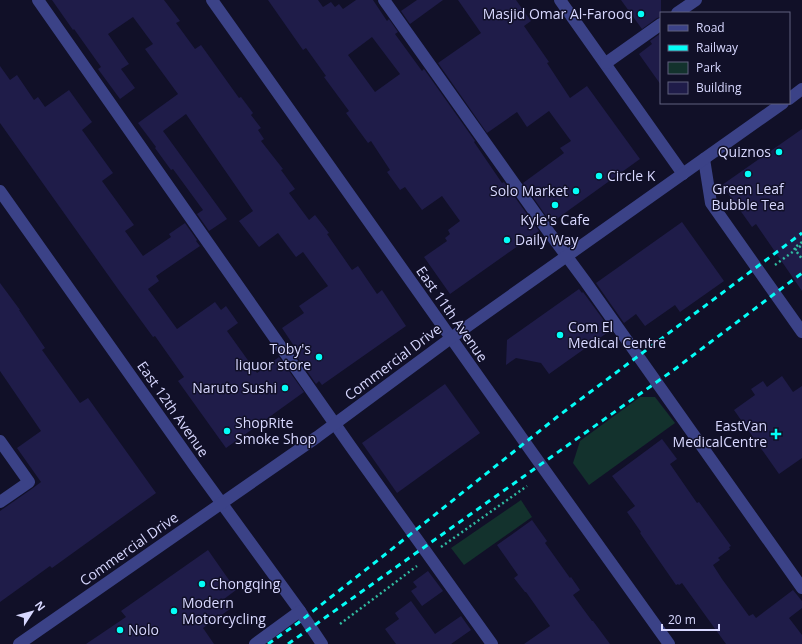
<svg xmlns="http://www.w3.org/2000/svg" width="802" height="644" viewBox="0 0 802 644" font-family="'Open Sans',sans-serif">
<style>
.green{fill:#13322d}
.building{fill:#1f1c49;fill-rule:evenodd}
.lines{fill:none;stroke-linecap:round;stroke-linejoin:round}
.path{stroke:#30baa0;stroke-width:2.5;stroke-dasharray:2 3;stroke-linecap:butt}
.minor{stroke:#3b4287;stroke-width:12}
.rail{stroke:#04fef7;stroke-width:3;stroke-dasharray:6 5;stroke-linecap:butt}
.poi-dot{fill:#04fef7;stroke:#111028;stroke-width:1.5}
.labels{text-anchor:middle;stroke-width:3;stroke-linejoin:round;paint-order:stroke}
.poi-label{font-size:14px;fill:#d8d8ff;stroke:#111028;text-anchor:start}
.street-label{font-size:14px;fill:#d8d8ff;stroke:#111028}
</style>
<rect width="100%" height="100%" fill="#111028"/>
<g class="green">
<polygon points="640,397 655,397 675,423 589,485 573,463 580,441"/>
<polygon points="521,500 532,517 464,565 451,548"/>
</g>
<g class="building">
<polygon points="52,0 164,0 180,21 176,23 195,49 201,45 239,98 241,97 253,113 251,115 261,128 258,130 264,139 261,141 283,169 281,170 295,189 289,193 309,220 315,215 329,233 327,234 352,270 358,266 377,294 382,290 406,326 322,385 319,381 316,384 291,348 294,346 282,328 304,313 299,306 328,286 303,252 296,257 278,233 259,247 239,221 253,211 186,114 163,131 227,219 209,231 197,214 203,210 173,169 171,170 155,148 156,147 138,123 178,94 145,49 153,44 133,17 108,34 129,64 121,69 135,88 120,99 98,69 101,67 74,29 73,30"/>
<path d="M268,0H318L323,7L331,2L335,7L339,4L343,9L356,0H373L387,21L389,19L398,32L395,34L422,71L424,69L475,141L474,142L502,183L504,182L539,231L450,294L424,257L447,241L445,238L450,234L448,230L460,221L442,196L422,210L405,187L400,190L387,172L390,170L371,141L368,143L346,113L349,111L324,77L326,76L306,48L303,50ZM372,37L400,74L375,92L348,55Z"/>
<polygon points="417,0 443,0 410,24 401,11"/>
<polygon points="458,0 516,0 531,21 524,26 549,62 547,63 570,98 587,86 640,159 551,223 523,183 564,153 560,148 571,141 549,111 527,127 517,112 487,133 438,63 481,33"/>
<polygon points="621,0 661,0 661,17 657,18 642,29"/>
<polygon points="661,33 661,85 639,54 652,44 650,41"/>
<polygon points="0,66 10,80 17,75 34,100 38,97 45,107 69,90 92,122 82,130 113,173 102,181 134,225 125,231 143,256 171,237 169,234 185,223 197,240 196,241 200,246 156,276 159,281 148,289 177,329 215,302 221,310 226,306 238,323 227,331 257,373 279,357 304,392 226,448 178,381 184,377 155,336 153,337 118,289 0,123"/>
<polygon points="802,129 802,291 756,224 752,227 722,185"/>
<polygon points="682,222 724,281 680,312 675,305 645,326 636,314 624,323 596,283"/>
<polygon points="0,283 20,310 19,310 45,348 42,350 80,403 88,398 156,493 52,568 50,566 0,602 0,511 33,488 41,482 17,448 41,431 0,371"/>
<polygon points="579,289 582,293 583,292 611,330 549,374 541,363 516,358 506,365 507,340"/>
<polygon points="782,376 793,392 802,386 802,458 779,474 734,410 755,395 751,389 763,381 767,387"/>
<polygon points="445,384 480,433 397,493 362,443"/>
<polygon points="662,439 677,459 670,464 697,503 699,502 731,546 729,547 730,549 718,558 720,560 713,565 722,579 749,616 753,614 756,618 793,590 802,601 802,608 789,618 802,635 802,644 726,644 682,583 679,585 678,584 676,585 640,533 641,532 627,512 635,506 612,476"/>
<polygon points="532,520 547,541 545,543 570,578 571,577 580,590 573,595 592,621 593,621 610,644 524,644 550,626 526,592 525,592 514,578 518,575 497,545"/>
<polygon points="208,550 236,590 224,599 230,609 203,628 214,644 86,644 126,617 121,611"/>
<polygon points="428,571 443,591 422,606 411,591 417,587 413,582"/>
<polygon points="411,601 435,634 461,616 471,630 451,644 396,644 385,629 399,619 395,613"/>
</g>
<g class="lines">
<g class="path">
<polyline points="802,242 794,248 802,259"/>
<polyline points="775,265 802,245"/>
<polyline points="441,547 527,486"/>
<polyline points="340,624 417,566"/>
</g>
<g class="minor">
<polyline points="38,0 351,447 492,644"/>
<polyline points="212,0 531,451 669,644"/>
<polyline points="384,0 548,231 585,281 802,588"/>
<polyline points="560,0 683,174"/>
<polyline points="677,13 696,0"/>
<polyline points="606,63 661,24"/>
<polyline points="789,99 802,89"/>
<polyline points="704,159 711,203 802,332"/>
<polyline points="0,191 196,468 300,611 322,644"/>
<polyline points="0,441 29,482 0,502"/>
<polyline points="19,644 317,437 451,338 783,103"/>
<polyline points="255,644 300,611"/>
</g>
<g class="rail">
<polyline points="268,644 298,623 387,553 557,417 802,233"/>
<polyline points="288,644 675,369 802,273"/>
</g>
</g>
<g class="poi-dot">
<circle cx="641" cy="14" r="4"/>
<circle cx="779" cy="152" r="4"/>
<circle cx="748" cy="174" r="4"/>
<circle cx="599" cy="176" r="4"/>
<circle cx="576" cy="191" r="4"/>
<circle cx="555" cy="205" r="4"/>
<circle cx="507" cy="240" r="4"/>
<circle cx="560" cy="335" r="4"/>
<circle cx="319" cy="357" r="4"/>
<circle cx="285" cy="388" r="4"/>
<circle cx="227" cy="431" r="4"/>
<path d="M774 428h4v4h4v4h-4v4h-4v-4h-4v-4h4z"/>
<circle cx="202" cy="584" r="4"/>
<circle cx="174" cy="611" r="4"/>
<circle cx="120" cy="630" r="4"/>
</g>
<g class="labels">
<g class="poi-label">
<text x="633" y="19" text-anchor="end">Masjid Omar Al-Farooq</text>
<text x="771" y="157" text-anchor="end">Quiznos</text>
<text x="607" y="181">Circle K</text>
<text x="748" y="194" text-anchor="middle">Green Leaf<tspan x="748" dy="16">Bubble Tea</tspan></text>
<text x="568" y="196" text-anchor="end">Solo Market</text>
<text x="555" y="225" text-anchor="middle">Kyle's Cafe</text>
<text x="515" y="245">Daily Way</text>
<text x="568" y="332">Com El<tspan x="568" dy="16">Medical Centre</tspan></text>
<text x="311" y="354" text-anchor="end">Toby's<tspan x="311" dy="16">liquor store</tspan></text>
<text x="277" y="393" text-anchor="end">Naruto Sushi</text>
<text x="235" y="428">ShopRite<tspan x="235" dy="16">Smoke Shop</tspan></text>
<text x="767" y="431" text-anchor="end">EastVan<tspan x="767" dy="16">MedicalCentre</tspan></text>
<text x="210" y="589">Chongqing</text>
<text x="182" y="608">Modern<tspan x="182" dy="16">Motorcycling</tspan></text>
<text x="128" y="635">Nolo</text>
</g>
<g class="street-label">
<text transform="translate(452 314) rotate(55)" y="5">East 11th Avenue</text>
<text transform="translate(393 362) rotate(-37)" y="5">Commercial Drive</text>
<text transform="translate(173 409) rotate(55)" y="5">East 12th Avenue</text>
<text transform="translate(129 549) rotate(-35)" y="5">Commercial Drive</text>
</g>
</g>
<rect x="660" y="12" width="130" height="92" fill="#111028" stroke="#61607e"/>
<rect x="668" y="25" width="20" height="6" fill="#3b4287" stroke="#61607e"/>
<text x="696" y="32" font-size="12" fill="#d8d8ff">Road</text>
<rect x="668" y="45" width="20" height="6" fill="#04fef7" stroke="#61607e"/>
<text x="696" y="52" font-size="12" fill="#d8d8ff">Railway</text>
<rect x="668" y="62" width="20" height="12" fill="#13322d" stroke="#61607e"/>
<text x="696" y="72" font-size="12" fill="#d8d8ff">Park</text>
<rect x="668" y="82" width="20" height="12" fill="#1f1c49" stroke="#61607e"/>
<text x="696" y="92" font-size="12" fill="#d8d8ff">Building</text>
<g transform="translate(32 612) rotate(54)" stroke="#111028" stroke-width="3" paint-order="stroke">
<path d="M0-3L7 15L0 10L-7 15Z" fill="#d8d8ff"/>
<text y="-6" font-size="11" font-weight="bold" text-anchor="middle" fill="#d8d8ff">N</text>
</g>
<path d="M662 624v6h57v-6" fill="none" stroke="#d8d8ff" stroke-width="2"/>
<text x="668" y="624" font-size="12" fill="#d8d8ff" stroke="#111028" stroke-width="3" paint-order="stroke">20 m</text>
</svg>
